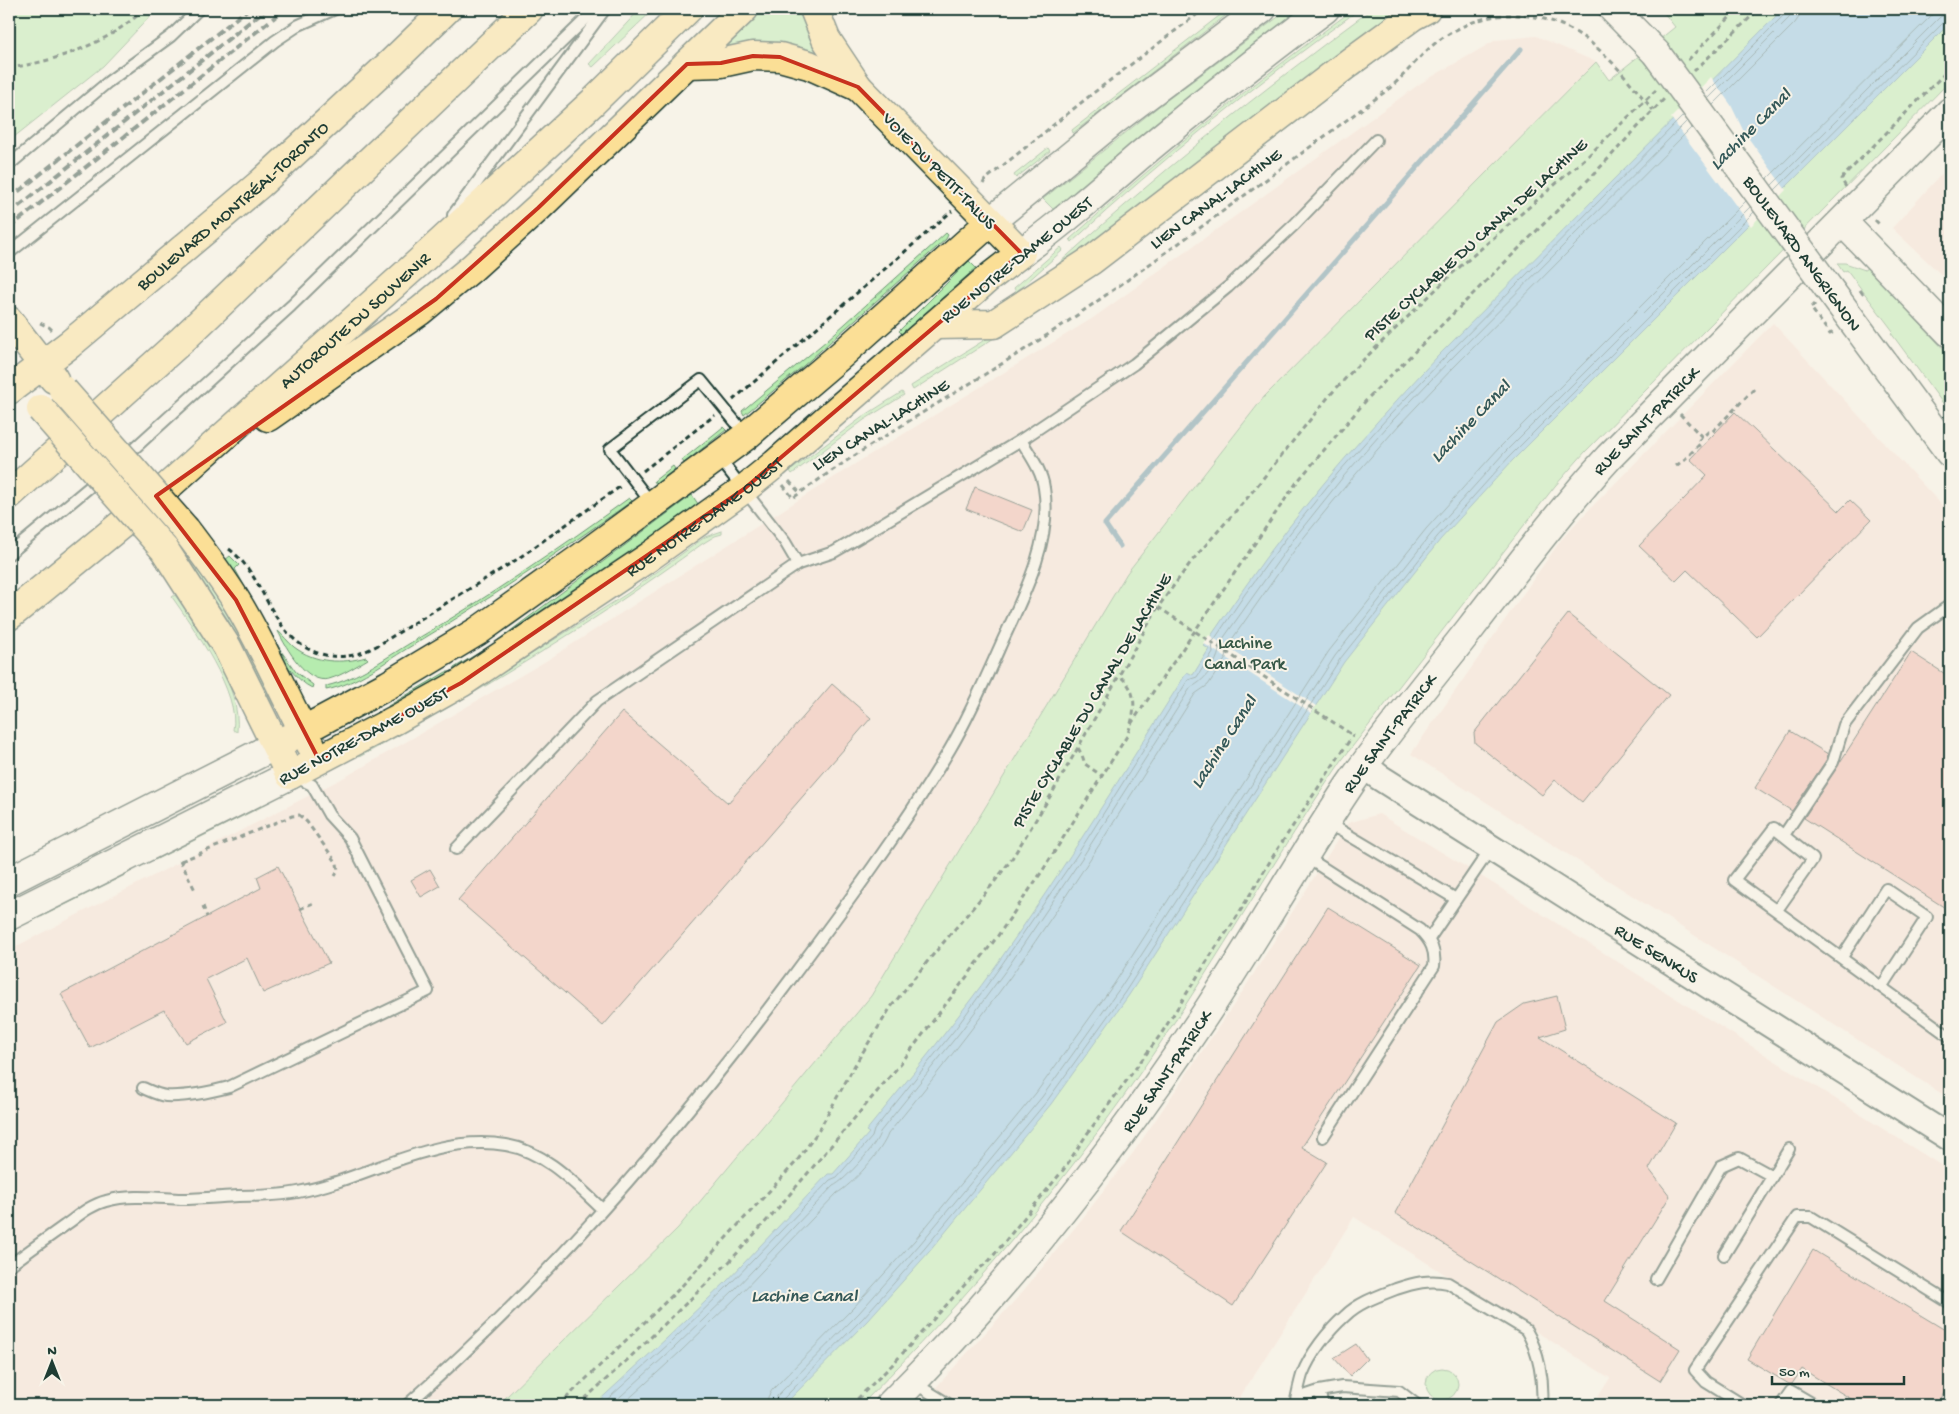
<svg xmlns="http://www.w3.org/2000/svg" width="1959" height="1414" viewBox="0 0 1959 1414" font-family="'Gochi Hand',sans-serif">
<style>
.built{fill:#f4e0d5}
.green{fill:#b6ecaf;stroke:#6a9472}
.water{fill:#87c2e6;stroke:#5d8d9f}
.pier{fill:#f7f3e8}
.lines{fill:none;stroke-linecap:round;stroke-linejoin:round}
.shore{stroke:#49727b;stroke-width:1}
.stream{stroke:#5d8d9f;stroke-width:5}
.building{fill:#eeb4a9;stroke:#1f3d34}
.service-casing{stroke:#1f3d34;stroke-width:14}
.tertiary-casing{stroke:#1f3d34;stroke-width:29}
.secondary-casing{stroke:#1f3d34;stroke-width:31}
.primary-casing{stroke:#1f3d34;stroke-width:31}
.motorway-casing{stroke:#1f3d34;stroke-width:31}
.path{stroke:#1f3d34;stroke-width:3;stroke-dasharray:5 4;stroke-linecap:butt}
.service{stroke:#f7f3e8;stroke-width:10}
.tertiary{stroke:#f7f3e8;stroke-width:25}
.secondary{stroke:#f7f3e8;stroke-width:28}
.primary{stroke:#fbdf96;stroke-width:28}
.motorway{stroke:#fbdf96;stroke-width:28}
.rail{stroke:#1f3d34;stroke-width:4;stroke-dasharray:8 4;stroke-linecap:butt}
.secondary-bridge-casing{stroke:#1f3d34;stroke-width:31;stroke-linecap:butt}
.primary-bridge-casing{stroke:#1f3d34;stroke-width:31;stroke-linecap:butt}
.secondary-bridge{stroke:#f7f3e8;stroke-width:28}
.primary-bridge{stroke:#fbdf96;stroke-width:28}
.marked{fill:none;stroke:#c8321e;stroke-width:4;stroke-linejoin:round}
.labels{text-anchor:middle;stroke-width:4;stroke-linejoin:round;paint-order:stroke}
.street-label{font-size:18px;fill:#1f3d34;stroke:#f7f3e8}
.park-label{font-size:18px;fill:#365746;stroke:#f7f3e8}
.water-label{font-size:19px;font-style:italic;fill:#345858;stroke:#f7f3e8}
</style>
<rect width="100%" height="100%" fill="#f7f3e8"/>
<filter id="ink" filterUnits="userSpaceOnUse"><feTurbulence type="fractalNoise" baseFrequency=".02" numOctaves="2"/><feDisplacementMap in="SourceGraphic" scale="10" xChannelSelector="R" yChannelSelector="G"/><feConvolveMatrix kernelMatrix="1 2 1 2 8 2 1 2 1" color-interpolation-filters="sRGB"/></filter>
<g filter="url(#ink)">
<g class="built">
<polygon points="1536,36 1596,62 1264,397 1127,573 871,996 678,1228 498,1405 9,1405 9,950 347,776 546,661 866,457 1093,318 1421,83 1496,40"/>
<polygon points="1950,165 1950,283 1892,228"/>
<polygon points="1773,323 1950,514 1950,1099 1411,754 1561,540 1576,523"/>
<polygon points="1379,814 1507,892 1950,1171 1950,1405 1593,1405 1610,1378 1354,1217 1235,1405 920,1405 1019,1296 1082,1219 1133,1153 1241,994 1348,823"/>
</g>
<g class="green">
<polygon points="9,9 157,9 103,66 9,141"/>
<polygon points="640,9 654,9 593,67 589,64"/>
<polygon points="764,9 799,9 809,35 824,57 722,50"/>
<polygon points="1228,9 1234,9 1073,133 1072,130"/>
<polygon points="1289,9 1300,9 1154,124 1054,210 1043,199 1159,106"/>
<path d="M1354,9H1360C1260,81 1163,158 1072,242L1070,239C1161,157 1256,81 1354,9Z"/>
<path d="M1372,9H1404L1051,275L1049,272C1152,179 1260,91 1372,9Z"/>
<path d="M1661,9H1950V81L1585,452L1555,486L1518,533L1342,760C1276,856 1219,957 1153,1054C1068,1180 968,1297 861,1405H498L678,1228L871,996L1127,573L1264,397L1596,62L1609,80L1675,27Z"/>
<path d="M1415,29L1417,31C1321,101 1230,176 1133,245Z"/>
<polygon points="1048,148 1050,151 1016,178 1014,175"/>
<polygon points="946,233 948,235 946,239 802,367 744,415 742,411 826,341"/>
<polygon points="1061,247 1063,250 1016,292 1014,288"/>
<polygon points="969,261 976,268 902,334 899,331"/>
<polygon points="1837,263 1845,263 1865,270 1867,267 1950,356 1950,413 1891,333 1893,331 1847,270 1843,272"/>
<polygon points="1053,297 1055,299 913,390 911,386"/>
<polygon points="902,392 904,395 864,420 792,474 790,471 864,416"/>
<polygon points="723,427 726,430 684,463 682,460"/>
<polygon points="673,466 675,469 656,484 654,481"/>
<polygon points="692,495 698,504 477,660 390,711 388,706 446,672 453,672 454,668 493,644"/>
<path d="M629,498L632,501C560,552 488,600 413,645C386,661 357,684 326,690V686C358,679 388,656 417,639C490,596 560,548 629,498Z"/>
<path d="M722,531V534L715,536L702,544C593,623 479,693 359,757L358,754L432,714L506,670L628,593L705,537Z"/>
<polygon points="175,542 196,566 229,612 276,704 273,705 227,618"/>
<path d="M230,556L239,565L235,569L281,651L296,672L313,685L312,688C281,674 243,591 225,560Z"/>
<path d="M175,595C201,630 242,687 237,732L233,730C241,694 193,627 172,597Z"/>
<path d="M278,631C283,635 288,642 294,647C315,663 342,664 366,657L368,659C356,666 343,675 329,679C307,685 286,648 278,631Z"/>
<polygon points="261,803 263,806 155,860 153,857"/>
<polygon points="128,870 129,873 41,917 41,913"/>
<circle cx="1442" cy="1384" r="16"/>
</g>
<path class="water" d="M1783,9H1950V23L1512,461L1440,540L1344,662L1129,995L1051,1104L929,1252L867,1321L784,1405H594L667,1338L726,1282L828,1174H833L869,1133L866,1131C911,1076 956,1021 997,964C1064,869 1125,770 1187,672L1193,675L1209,649L1204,646C1231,607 1257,568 1286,531C1333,469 1386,411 1439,355Z"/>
<g class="pier">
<polygon points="1711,77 1731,105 1744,132 1786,190 1751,226 1671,118"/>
<polygon points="1209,635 1316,706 1311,713 1203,643"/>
</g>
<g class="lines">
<g class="shore">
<polyline points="1705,94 1785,14 1786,9"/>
<polyline points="1708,99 1789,18 1793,9"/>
<polyline points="1713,105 1795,23 1799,17 1800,9"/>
<polyline points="1767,179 1938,9"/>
<polyline points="1772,185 1940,17 1950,13"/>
<polyline points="1775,190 1945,21 1950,19"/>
<polyline points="601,1405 671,1342 729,1285 830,1180 837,1177 872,1137 874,1130 956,1028 1000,967 1077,855 1188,680 1197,677 1213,652 1212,643 1245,594 1290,533 1338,473 1389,416 1443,359 1683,116"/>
<path d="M611,1405L675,1347L734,1290L833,1186C845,1181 878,1144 880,1132L961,1031L1006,970L1082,858L1191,687C1206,681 1220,659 1220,643L1296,536L1343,477L1393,420L1447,363L1687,121"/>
<path d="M622,1405L680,1352L739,1295L837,1193C851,1186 883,1150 888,1134C930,1083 972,1030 1011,976C1076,885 1135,788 1195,694L1208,685L1226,658L1228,645L1301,541L1349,482L1399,425L1453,368L1692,127"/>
<polyline points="767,1405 768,1397 772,1390 853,1308 915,1240 1036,1093 1114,984 1329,651 1426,529 1499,448 1746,201"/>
<polyline points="774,1405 777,1396 859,1313 920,1244 1042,1097 1120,988 1335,656 1432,533 1504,453 1750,207"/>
<polyline points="780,1405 782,1400 863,1318 925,1248 1047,1101 1125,992 1340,659 1437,537 1509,457 1754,212"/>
</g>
<polyline class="stream" points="1120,546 1105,524 1521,49"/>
</g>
<g class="building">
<polygon points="1735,412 1839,511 1850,500 1871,520 1757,637 1687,570 1676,581 1639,546 1707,475 1690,459"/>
<polygon points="975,487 1032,510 1023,532 966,509"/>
<polygon points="1568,614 1669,695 1582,802 1555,780 1542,795 1475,743 1474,733"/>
<polygon points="1911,652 1950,677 1950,911 1804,818"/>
<polygon points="832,684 871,718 603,1026 458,900 622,712 728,803"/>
<polygon points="1790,731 1828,754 1827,759 1792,811 1755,788"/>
<polygon points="278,866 329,963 263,993 247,958 206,979 227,1022 186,1043 164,1010 90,1048 61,994 261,888 257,877"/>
<polygon points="430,869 440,886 421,897 411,880"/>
<polygon points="1328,907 1421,965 1302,1147 1327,1162 1233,1306 1121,1231"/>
<polygon points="1557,996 1565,1029 1540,1037 1676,1123 1649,1169 1670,1196 1605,1301 1680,1349 1660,1381 1395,1213 1498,1022 1524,1004"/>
<polygon points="1813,1250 1950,1333 1950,1382 1936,1405 1861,1405 1802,1369 1792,1384 1789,1384 1747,1359"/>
<polygon points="1356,1344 1367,1359 1350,1376 1334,1358"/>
</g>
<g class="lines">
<g class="service-casing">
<g id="service">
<polyline points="9,165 108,82 171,36 199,9"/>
<polyline points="453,215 605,9"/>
<polyline points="9,253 275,41 299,25 335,9"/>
<polyline points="652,504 610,449 701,380 746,435"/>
<polyline points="9,554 116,465 291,306 596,9"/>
<polyline points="798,564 834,552 858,538 1021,440 1134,364 1228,287 1294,225 1376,140"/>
<polyline points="1325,824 1340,830 1456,899"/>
<polyline points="1784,835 1833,762 1844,725 1918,628 1950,605"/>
<polyline points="456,849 597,701 798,564 785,542 719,458"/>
<path d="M1306,857L1420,930C1431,941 1436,951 1434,966L1323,1137"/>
<polyline points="1777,910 1813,859 1774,828 1734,880 1950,1037"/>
<polyline points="1429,939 1491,848"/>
<polyline points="1842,957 1886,889 1927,917 1882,986"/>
<path d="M143,1088C150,1091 158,1095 166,1096C186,1097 210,1092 229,1087L428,991L350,838L329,815L312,785L296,777"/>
<polyline points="1724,1255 1789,1149"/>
<path d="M9,1266C27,1252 46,1239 64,1226C77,1217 90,1205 106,1201C130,1194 157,1198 181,1199C200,1199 219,1197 238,1196C258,1196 278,1196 298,1192C368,1179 432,1133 506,1145C546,1152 574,1183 602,1209"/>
<polyline points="1656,1279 1721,1166 1739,1158 1772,1176"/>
<polyline points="914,1383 950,1405"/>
<polyline points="1319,1391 1342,1387 1399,1391 1417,1405"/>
<path d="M407,1405C550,1279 676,1133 790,980C846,905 902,830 950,749C970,715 986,678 1002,642C1023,597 1053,539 1044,488C1042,471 1030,455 1021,440"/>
<path d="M1295,1405C1297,1395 1299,1385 1302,1375C1310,1354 1328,1331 1345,1316C1358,1303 1378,1296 1396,1289C1414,1283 1429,1279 1448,1283L1526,1330C1539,1352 1544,1381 1542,1405"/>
<polyline points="1296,1405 1301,1397 1319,1391 1323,1405"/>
<polyline points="1743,1405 1706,1382 1695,1370 1797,1217 1811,1217 1950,1303"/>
<polyline points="1781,1405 1791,1391 1815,1405"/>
</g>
</g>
<g class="tertiary-casing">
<g id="tertiary">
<path id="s1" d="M1364,765L1379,777L1950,1138"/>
</g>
</g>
<g class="secondary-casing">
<g id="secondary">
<polyline points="1613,9 1656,53"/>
<polyline points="990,222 1116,119 1262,9"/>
<polyline points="1843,222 1950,333"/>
<path d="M1021,253C1062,223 1100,190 1138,157C1199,106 1261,56 1325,9"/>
<polyline points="1832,293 1950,453"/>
<polyline points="9,881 276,745"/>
<polyline points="9,916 290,775"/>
<path id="s2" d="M890,1405C1007,1288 1110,1157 1202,1019C1253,943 1298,862 1349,786C1386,732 1429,681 1470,629C1515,571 1559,512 1609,457L1950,112"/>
</g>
</g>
<g class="primary-casing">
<g id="primary">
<polyline points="9,321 54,379"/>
<polyline points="935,325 994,324 1092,260 1350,62 1413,16 1426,9"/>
<path id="s3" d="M9,390L70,344L260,184L390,64L447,9"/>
<path d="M186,530C204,554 222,577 237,602C265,648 285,698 311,745"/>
<path id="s4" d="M164,549L227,647L290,775L397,719L461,683L649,557L744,489L775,464L986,280L1021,253L858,87L826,39L814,9"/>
<polyline points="276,745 388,685 478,631 579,559 746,436 841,355 990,222"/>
</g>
</g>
<g class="motorway-casing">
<g id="motorway">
<polyline points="687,64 721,63 753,56 780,57 809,65 858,87"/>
<polyline points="268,417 420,311 472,268 538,208 744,9"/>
<polyline points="9,495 182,340 529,9"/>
<path id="s5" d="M9,616L166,488L417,264L593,102L688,9"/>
</g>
</g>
<g class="path">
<polyline points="1688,60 1738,9"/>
<path d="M9,68C44,63 77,53 108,36C122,28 134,18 146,9"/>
<polyline points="1694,71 1759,9"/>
<polyline points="983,184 985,180 1092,94 1204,9"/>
<polyline points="1846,187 1841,179 1950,68"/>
<polyline points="1875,220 1880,225"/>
<polyline points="1860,290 1865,297"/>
<polyline points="1815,304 1811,308 1830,334 1834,332"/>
<polyline points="40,323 49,327 53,331"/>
<polyline points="733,400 952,211"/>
<polyline points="1680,414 1702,437"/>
<polyline points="1676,466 1685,459 1700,444 1699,440 1708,432 1712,432 1754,389"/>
<polyline points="643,471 715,415"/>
<polyline points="789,481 800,493"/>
<path d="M783,485L793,498C881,434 977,382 1067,322C1175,248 1280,169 1386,91C1408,74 1423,49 1447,35C1466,23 1488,15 1511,15C1580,15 1613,62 1653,110"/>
<path d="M229,549C268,578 269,639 321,654C342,660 361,655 380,644L516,560L621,486"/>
<polyline points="1158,607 1354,736"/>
<polyline points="1131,724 1297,482 1369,397 1593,175 1664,99"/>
<polyline points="1078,748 1082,755 1085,764 1102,776"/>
<polyline points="180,860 196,892"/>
<polyline points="181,861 292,816 299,815 307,822 337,863 338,871 335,876"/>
<polyline points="203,906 207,917"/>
<polyline points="300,909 315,902"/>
<polyline points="559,1405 679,1289 797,1161 819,1130 856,1063 891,1007 927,962 992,885 1011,860 1051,795 1158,607 1191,562 1248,497 1330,395 1356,367 1454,272 1588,156 1656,90"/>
<path d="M578,1405L623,1364L730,1261L779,1207L898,1067L997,937L1043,870L1127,736C1135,714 1140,690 1118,675"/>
<polyline points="851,1405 892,1365 979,1269 989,1261 1064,1169 1087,1134 1161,1034 1216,947 1233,923 1275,853 1353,735"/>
</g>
<use href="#service" class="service"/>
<use href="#tertiary" class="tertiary"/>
<use href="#secondary" class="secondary"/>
<use href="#primary" class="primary"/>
<use href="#motorway" class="motorway"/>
<g class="rail">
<polyline points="9,199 248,9"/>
<polyline points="9,214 266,9"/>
<polyline points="9,228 285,9"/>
</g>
<g class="secondary-bridge-casing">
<polyline id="secondary-bridge" points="1656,53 1832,293"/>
</g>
<g class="primary-bridge-casing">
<g id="primary-bridge">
<polyline points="63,390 186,530"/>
<polyline points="41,409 164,549"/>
</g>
</g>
<use href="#secondary-bridge" class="secondary-bridge"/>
<use href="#primary-bridge" class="primary-bridge"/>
</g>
</g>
<path d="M0 0H1959V1414H0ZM753,56L780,57L858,87L1021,253L744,489L461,683L319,760L236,600L156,496L436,299L538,208L687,64L721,63Z" fill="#f7f3e8" fill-opacity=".55" fill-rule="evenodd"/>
<path class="marked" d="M753,56L780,57L858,87L1021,253L744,489L461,683L319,760L236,600L156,496L436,299L538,208L687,64L721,63Z"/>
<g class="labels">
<g class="street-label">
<text transform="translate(940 170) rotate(46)" y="6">VOIE DU PETIT-TALUS</text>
<text transform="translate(1215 198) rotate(-36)" y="6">LIEN CANAL-LACHINE</text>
<text dy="6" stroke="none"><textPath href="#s3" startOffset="290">BOULEVARD MONTRÉAL-TORONTO</textPath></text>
<text transform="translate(1475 239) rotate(-42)" y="6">PISTE CYCLABLE DU CANAL DE LACHINE</text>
<text transform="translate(1803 253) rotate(54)" y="6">BOULEVARD ANGRIGNON</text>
<text transform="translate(1016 259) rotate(-39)" y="6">RUE NOTRE-DAME OUEST</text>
<text dy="6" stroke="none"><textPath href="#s5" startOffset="455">AUTOROUTE DU SOUVENIR</textPath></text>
<text dy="6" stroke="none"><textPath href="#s2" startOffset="1244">RUE SAINT-PATRICK</textPath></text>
<text transform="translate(880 424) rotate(-32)" y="6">LIEN CANAL-LACHINE</text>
<text dy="6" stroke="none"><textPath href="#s4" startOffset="748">RUE NOTRE-DAME OUEST</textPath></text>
<text transform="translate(1091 700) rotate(-59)" y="6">PISTE CYCLABLE DU CANAL DE LACHINE</text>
<text dy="6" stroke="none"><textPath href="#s2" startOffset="839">RUE SAINT-PATRICK</textPath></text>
<text transform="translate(363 735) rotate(-28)" y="6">RUE NOTRE-DAME OUEST</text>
<text dy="6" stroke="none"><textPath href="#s1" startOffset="348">RUE SENKUS</textPath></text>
<text dy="6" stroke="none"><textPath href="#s2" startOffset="434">RUE SAINT-PATRICK</textPath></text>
</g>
<g class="park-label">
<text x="1245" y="648">Lachine<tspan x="1245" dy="21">Canal Park</tspan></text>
</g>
<g class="water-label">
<text transform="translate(1749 128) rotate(-45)" y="7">Lachine Canal</text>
<text transform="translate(1469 420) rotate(-46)" y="7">Lachine Canal</text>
<text transform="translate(1222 741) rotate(-57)" y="7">Lachine Canal</text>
<text x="804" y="1301">Lachine Canal</text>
</g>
</g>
<rect width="1959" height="1414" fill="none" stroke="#f7f3e8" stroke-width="30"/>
<rect x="15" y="15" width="1929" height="1384" fill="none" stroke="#1f3d34" stroke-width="2" filter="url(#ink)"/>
<g transform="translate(52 1362)" stroke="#f7f3e8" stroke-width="4" paint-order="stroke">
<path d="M0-4L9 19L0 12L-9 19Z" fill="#1f3d34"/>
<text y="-8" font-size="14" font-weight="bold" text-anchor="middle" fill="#1f3d34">N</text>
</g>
<path d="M1772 1376v8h132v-8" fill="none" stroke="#1f3d34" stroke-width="2.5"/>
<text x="1779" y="1376" font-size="15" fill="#1f3d34" stroke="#f7f3e8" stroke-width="4" paint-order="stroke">50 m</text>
</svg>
